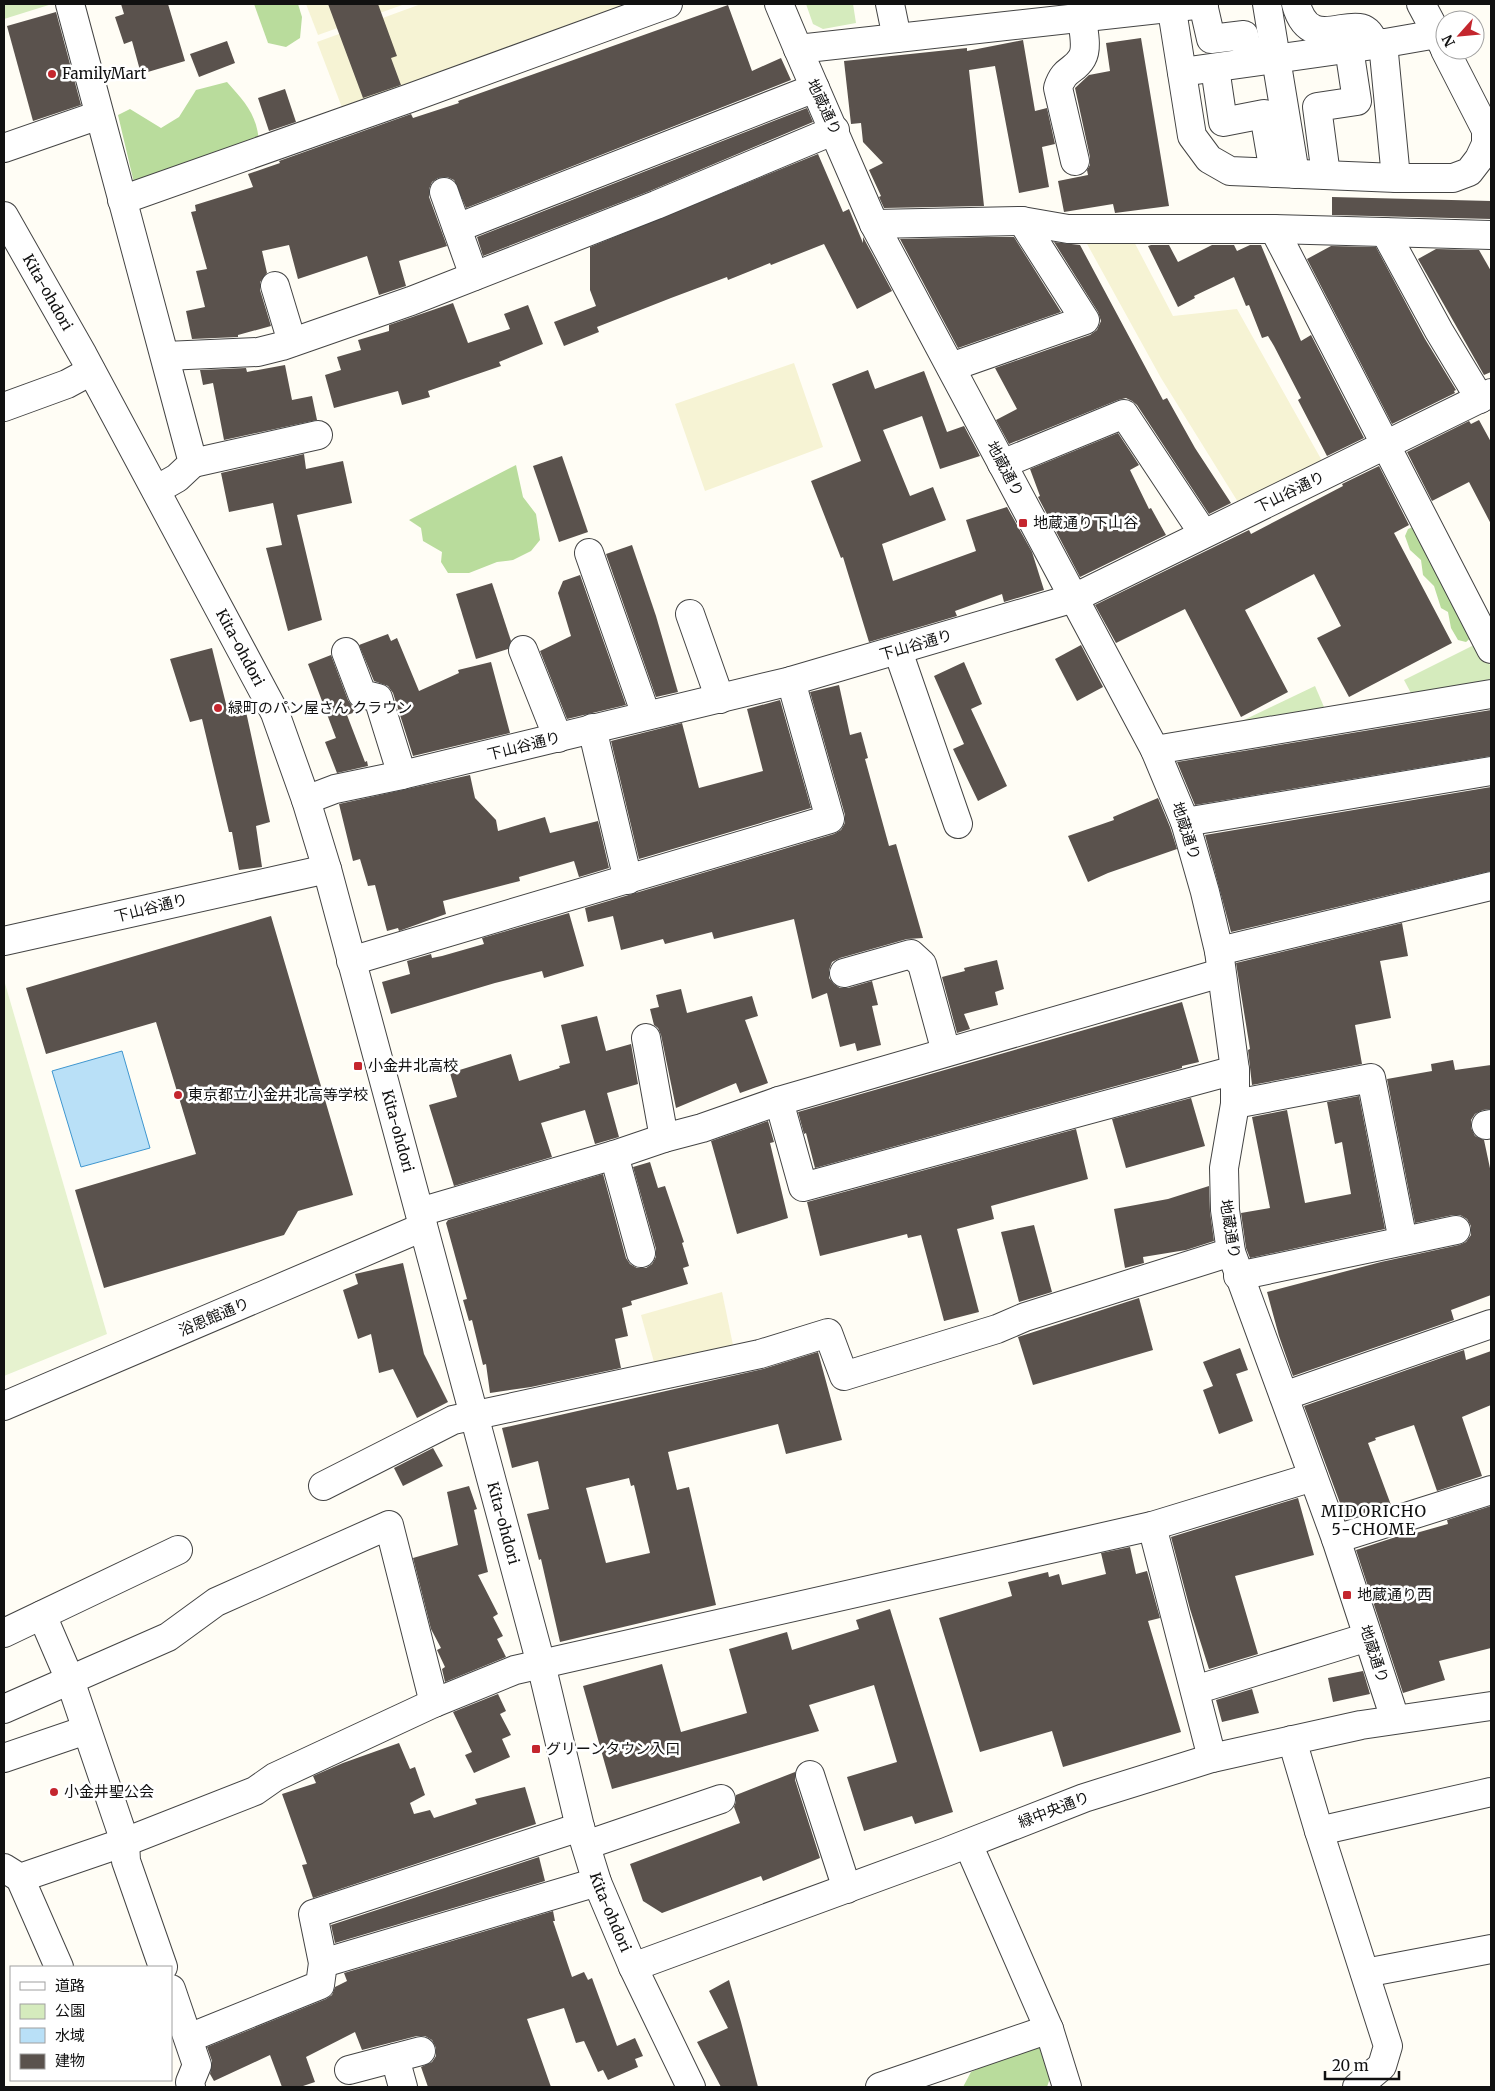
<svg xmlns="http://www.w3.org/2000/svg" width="1495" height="2091" viewBox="0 0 1495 2091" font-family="Merriweather,'Noto Sans JP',serif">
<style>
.farmland{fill:#f6f3d4}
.green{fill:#d5ebbd}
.forest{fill:#b9dc9c}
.pitch{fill:#e6f2cf}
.water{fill:#b9e0f7;stroke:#3f96cf}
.building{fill:#5a524d;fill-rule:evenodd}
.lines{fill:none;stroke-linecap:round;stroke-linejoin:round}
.minor-casing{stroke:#444;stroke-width:30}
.minor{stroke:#fff;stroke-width:28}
.poi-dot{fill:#c4262e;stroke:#fff;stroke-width:2}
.labels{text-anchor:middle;stroke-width:5;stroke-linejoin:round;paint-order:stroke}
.poi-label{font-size:15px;fill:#111;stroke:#fff;text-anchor:start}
.street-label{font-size:15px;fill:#111;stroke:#fff}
.neighbourhood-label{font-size:16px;letter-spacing:1px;fill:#111;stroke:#fff}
</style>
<rect width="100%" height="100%" fill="#fffdf5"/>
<g class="farmland">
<polygon points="306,4 405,4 318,35"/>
<polygon points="421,4 654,4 346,118 317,42"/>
<polygon points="1081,233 1130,234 1173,316 1237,309 1330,475 1246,515 1161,378"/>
<polygon points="794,363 823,447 705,491 675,404"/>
<polygon points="722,1292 734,1350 657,1373 641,1315"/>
</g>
<g class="green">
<polygon points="4,4 52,4 4,19"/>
<polygon points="806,4 853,4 856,23 823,29 813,24"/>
<polygon points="1478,643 1491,667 1491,679 1412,695 1404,680"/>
<polygon points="1315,686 1324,707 1246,725 1244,720"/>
</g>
<g class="forest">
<polygon points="254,4 298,4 302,17 300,38 286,47 268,43"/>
<path d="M227,82C245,102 258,116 259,144L134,183L118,115L130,109L161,128L179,117L196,90Z"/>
<polygon points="516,465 523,497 536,514 540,540 531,551 513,560 497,562 469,573 448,573 441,562 442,552 423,541 421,528 409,520"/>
<polygon points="1415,526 1473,636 1466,642 1458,640 1451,628 1448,612 1441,608 1434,586 1423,575 1421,560 1410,550 1405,536 1408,529"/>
<polygon points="1034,2041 1048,2050 1053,2069 1047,2087 963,2087 971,2072 982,2067 987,2058"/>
</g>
<polygon class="pitch" points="4,980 107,1334 4,1376"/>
<polygon class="water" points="122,1051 150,1148 81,1167 52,1071"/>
<g class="building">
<polygon points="121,4 168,4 185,61 141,74 132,41 124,44 115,17 124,14"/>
<polygon points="328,4 378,4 397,56 391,58 401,85 363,98"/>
<polygon points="728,5 752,71 781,58 791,80 466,208 454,180 447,177 438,178 432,182 429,189 429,197 447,246 399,261 406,286 379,295 367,256 298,279 289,245 262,251 267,273 260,282 260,290 271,326 238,335 238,337 192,339 186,311 205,307 196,271 207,269 191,212 196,211 195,205 253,187 248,174 280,163 279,161 411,114 413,118 459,103 458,101"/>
<polygon points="56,12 81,105 33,121 7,26"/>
<polygon points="1141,38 1169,206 1115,213 1113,204 1064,212 1058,181 1088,175 1087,170 1090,165 1090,157 1075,88 1089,75 1110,71 1106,43"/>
<polygon points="1023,40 1035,111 1047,108 1055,144 1042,147 1049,187 1019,193 995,66 969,70 984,206 884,208 879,197 881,196 869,170 883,163 863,142 861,123 851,124 844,61 967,48 967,51"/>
<polygon points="227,41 235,63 199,77 190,54"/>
<polygon points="285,89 296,122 269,131 258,98"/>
<polygon points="807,108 813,122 650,191 483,256 477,237"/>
<polygon points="818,154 843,212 849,209 863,243 863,237 892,291 857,309 824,244 771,265 770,263 728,280 727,277 671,298 597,327 599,332 564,346 554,322 596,306 590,290 590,247"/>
<polygon points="1332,197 1491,201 1491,219 1332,215"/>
<polygon points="987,237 1014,237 1061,312 958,348 900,239"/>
<polygon points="1054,242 1080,245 1163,400 1167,398 1195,448 1231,503 1209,514 1137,405 1132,401 1126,398 1118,400 1009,444 996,420 1017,409 995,368 1090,335 1097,330 1101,321 1098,312"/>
<polygon points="1151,245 1169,245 1178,262 1212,245 1234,245 1237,251 1250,245 1261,245 1301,341 1311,335 1364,438 1327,456 1298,400 1301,398 1274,346 1268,336 1262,338 1249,305 1246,306 1234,277 1194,296 1195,298 1178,307 1148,246"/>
<polygon points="1331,246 1376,247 1425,339 1456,390 1454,391 1455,393 1392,424 1307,259"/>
<polygon points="1436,249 1479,250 1491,271 1491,372 1484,375 1418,259"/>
<polygon points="453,303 468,343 510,329 504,314 528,305 543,344 499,362 501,366 428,391 430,397 402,405 398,391 334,408 325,375 341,370 337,357 361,350 358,340 389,331 389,325"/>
<polygon points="285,365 292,400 312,396 317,420 224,440 213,383 203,385 200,370 246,368 247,372"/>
<polygon points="868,370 875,389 924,371 947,432 964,426 980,456 940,469 922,416 883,430 910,496 933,487 946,520 882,544 893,581 976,551 966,520 1007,507 1032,552 1044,590 1004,602 1002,594 955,611 957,616 869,642 843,557 841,558 811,481 861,461 832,384"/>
<polygon points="1479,420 1491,442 1491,524 1469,482 1432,501 1407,452 1469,421 1471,424"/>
<polygon points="1118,433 1139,465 1130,470 1149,509 1151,508 1166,535 1080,577 1038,497 1040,496 1030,469"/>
<polygon points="304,454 306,469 343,461 352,503 297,515 322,620 288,631 266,548 282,545 273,503 229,512 221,473"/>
<polygon points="562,456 588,532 559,542 533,466"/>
<polygon points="1379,466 1409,525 1394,533 1452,643 1349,697 1317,638 1341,626 1314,574 1245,610 1288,692 1241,717 1185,609 1116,643 1095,605 1249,530 1251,534 1343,486 1342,484"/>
<polygon points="632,545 656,616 678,692 656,697 606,554"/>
<polygon points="580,575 626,705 567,719 540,651 571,636 558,593 563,581"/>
<polygon points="492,583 511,641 508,649 476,659 456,594"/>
<polygon points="388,634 391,641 397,638 419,691 459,673 458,670 491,662 510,733 413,756 393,693 388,686 374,681 359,645"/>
<polygon points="1081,645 1103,687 1077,701 1055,659"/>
<polygon points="212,648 228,712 245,707 270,822 256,826 262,867 239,870 232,832 229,832 202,719 190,722 170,659"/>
<polygon points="331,655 348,700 352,706 361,710 347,715 365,762 367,761 368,766 337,773 325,742 336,738 308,664"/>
<polygon points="964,662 982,704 971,709 1007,786 978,801 953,749 964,744 934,676"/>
<polygon points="839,685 850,735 861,732 868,758 865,759 889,846 896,844 923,938 907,939 840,958 832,962 829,970 829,978 834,984 840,988 848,988 872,981 878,1005 872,1006 881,1045 857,1051 855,1043 840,1047 827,993 812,999 794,919 714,939 712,932 665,944 663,939 621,950 613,916 588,922 585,908 834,834 841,830 845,823 845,815 810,692"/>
<polygon points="780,700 811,808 639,859 611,741 682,723 699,788 763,771 747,709"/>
<polygon points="1491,710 1491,756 1195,805 1177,762"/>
<polygon points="470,775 475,798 496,820 498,831 545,817 550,833 598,821 609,868 579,877 574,861 519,877 520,881 443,901 446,914 399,931 398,928 387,931 375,885 368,886 360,859 353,861 339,804"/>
<polygon points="1491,787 1491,871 1231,932 1205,835"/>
<polygon points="1158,798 1170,827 1177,849 1108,873 1088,882 1068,836 1114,820 1113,817"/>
<polygon points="569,913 584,966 544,978 542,971 495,983 391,1014 382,982 410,974 407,961 431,954 432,958 442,956 484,944 482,938"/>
<polygon points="271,916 353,1195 298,1211 284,1235 104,1288 75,1190 196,1154 156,1022 46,1054 26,988"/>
<polygon points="1402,923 1408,956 1380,961 1391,1018 1355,1025 1362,1064 1252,1085 1248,1050 1250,1049 1236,963"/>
<polygon points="997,960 1004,989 995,992 998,1005 964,1014 970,1029 957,1033 942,977 965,971 964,968"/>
<polygon points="681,989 687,1013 752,996 758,1016 745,1020 768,1083 740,1093 736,1083 676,1108 661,1035 658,1028 654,1025 650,1009 659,1007 656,995"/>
<polygon points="1182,1002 1199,1062 1182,1066 1182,1068 815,1168 806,1133 804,1134 798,1112"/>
<polygon points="597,1016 606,1051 631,1044 638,1084 607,1093 619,1137 595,1144 585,1110 541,1123 552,1157 454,1186 429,1105 457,1097 450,1073 511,1054 519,1081 560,1068 559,1066 570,1063 561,1025"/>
<polygon points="1453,1060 1455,1070 1491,1065 1491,1109 1483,1110 1475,1114 1471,1120 1471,1128 1475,1136 1484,1140 1491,1173 1491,1295 1451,1310 1454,1320 1293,1376 1279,1336 1267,1292 1381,1262 1459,1245 1466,1242 1471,1235 1471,1226 1467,1219 1460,1215 1453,1215 1415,1223 1387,1079 1432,1071 1431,1064"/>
<polygon points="1359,1096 1385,1229 1250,1258 1246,1248 1241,1213 1270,1208 1252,1117 1287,1110 1305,1203 1351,1194 1342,1142 1335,1144 1327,1102"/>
<polygon points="1191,1098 1205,1146 1126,1168 1112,1119"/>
<polygon points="768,1121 774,1142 770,1143 788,1218 737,1234 711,1141"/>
<polygon points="1076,1129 1088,1179 991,1206 994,1219 957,1229 979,1312 944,1321 921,1235 908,1238 907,1234 820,1256 807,1202"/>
<polygon points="650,1162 658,1188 665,1186 684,1242 682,1243 689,1266 683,1268 688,1284 631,1301 632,1305 622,1308 628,1336 615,1339 621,1368 531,1387 490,1393 486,1364 483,1365 472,1320 469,1321 463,1300 467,1299 446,1223 448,1220 603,1174 626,1258 630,1264 637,1268 646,1268 652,1264 656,1257 656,1249 633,1167"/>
<polygon points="1209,1186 1210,1212 1214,1241 1186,1250 1143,1257 1144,1263 1125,1268 1114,1209 1168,1199"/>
<polygon points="1034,1225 1052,1292 1019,1302 1001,1232"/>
<polygon points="403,1263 424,1354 448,1402 417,1418 393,1369 379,1373 371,1334 358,1339 343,1290 358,1284 355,1274"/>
<polygon points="1139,1298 1153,1350 1033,1385 1018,1337"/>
<polygon points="1240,1348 1248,1370 1236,1374 1253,1421 1219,1434 1203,1390 1213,1386 1203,1362"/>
<polygon points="1464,1350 1466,1360 1491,1351 1491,1405 1462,1417 1482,1476 1437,1491 1414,1425 1375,1438 1376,1440 1368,1443 1391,1505 1346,1519 1304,1406"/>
<path d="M818,1352L842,1440L786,1454L778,1424L668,1452L677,1490L689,1487L716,1605L560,1642L541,1559L539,1560L527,1514L549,1509L538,1461L512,1468L502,1428L763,1369ZM629,1478L631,1486L634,1485L650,1553L606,1563L586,1488Z"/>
<polygon points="433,1448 443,1466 403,1486 394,1468"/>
<polygon points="469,1486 477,1509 474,1510 488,1572 478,1575 498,1614 493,1617 503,1636 497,1639 506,1657 445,1682 442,1669 445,1667 437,1650 441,1648 431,1629 413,1558 458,1545 447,1492"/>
<polygon points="1298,1498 1314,1555 1235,1576 1258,1654 1209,1669 1190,1609 1171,1537"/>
<polygon points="1491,1506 1491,1648 1439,1661 1445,1680 1403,1693 1356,1550 1402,1535 1402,1537 1448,1524 1447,1520"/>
<polygon points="1130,1547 1136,1574 1147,1571 1160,1618 1148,1621 1181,1732 1063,1767 1052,1731 980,1752 939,1618 1012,1596 1008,1582 1048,1572 1049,1577 1059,1574 1062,1585 1106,1574 1101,1553"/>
<polygon points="890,1609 953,1812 915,1824 912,1816 864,1831 847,1777 897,1762 874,1685 809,1705 819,1731 612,1789 583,1686 662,1664 681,1732 747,1713 729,1649 787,1632 792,1650 859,1629 856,1620"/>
<polygon points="1363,1671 1370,1694 1333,1702 1328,1678"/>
<polygon points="1252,1689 1259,1713 1222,1722 1216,1700"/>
<polygon points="498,1694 506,1711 500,1714 511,1735 502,1739 510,1757 474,1773 465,1755 472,1752 453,1712"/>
<polygon points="399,1743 410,1769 415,1767 425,1795 410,1803 414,1814 430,1810 434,1818 477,1804 475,1799 525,1787 536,1824 313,1898 302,1865 307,1864 282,1794 316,1783 313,1776 343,1763"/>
<polygon points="795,1772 795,1780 820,1858 763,1881 761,1876 662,1913 643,1901 630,1864 740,1823 734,1807 736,1802 736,1795"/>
<polygon points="539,1857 545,1881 335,1943 331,1925"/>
<polygon points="553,1911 555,1921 553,1921 572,1977 584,1972 588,1980 592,1978 617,2046 635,2038 643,2056 635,2059 638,2067 608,2080 603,2070 598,2072 584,2041 576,2043 564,2008 527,2019 551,2087 428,2087 421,2067 432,2062 436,2056 436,2048 432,2040 425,2036 417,2036 362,2050 355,2032 306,2057 315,2082 300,2087 282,2087 270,2055 214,2081 210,2074 212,2061 207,2047 326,1999 332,1995 335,1987 347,1981 344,1973"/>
<polygon points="729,1980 741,2022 758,2087 721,2087 697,2042 728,2028 709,1991"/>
</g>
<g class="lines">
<g class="minor-casing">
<g id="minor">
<polyline points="70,4 193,463 177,478 156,490"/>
<polyline points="779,4 798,49 874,224 1155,750 1185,822 1205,892 1219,951 1235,1070 1235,1104 1224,1168 1225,1210 1231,1252 1336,1539 1395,1719"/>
<polyline points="890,4 897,38"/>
<polyline points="1171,4 1192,136 1209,159 1230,171 1396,178 1453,178 1469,172 1479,159 1486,144 1486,130 1445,50"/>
<polyline points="1203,4 1211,39 1244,35 1250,62"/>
<polyline points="1267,4 1295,174"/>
<path d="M1296,4C1312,63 1364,0 1374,45"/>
<polyline points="1421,4 1445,49"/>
<polyline points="1383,43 1396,178"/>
<polyline points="798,49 1204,4"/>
<polyline points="1215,68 1223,122 1264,114 1274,173"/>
<polyline points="1182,72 1374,45 1437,34"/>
<polyline points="4,148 99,115"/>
<path d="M1075,161L1058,88C1064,68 1074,72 1082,58C1088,48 1083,29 1082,18"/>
<polyline points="1326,175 1317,107 1357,101 1349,48"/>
<polyline points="444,192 474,276"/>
<polyline points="122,200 410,98 668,4"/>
<path id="s1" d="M4,216L83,355L275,713L306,800L327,869L541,1664L580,1827L597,1882L633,1967L691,2087"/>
<polyline points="874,224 1022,221 1068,229 1274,229 1491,235"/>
<polyline points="457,228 815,88"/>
<polyline points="1274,229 1491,649"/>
<polyline points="1385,232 1439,331 1480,399"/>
<polyline points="275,286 292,342"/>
<polyline points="165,356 258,352 282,346 411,301 656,205 835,130"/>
<polyline points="951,367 1085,320 1022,221"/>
<polyline points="4,407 67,384 91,371"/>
<polyline points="193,463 318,435"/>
<polyline points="1002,464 1124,414 1203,533"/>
<polyline points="589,553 646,715"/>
<polyline points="690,614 720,699"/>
<polyline points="523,650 558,738"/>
<polyline points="898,651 958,824"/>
<polyline points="346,652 362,694 378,698 402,775"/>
<polyline points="592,728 628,880"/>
<polyline points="1155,750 1491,694"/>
<polyline points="306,800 335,789 402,775 791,681 1074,598 1491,393"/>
<polyline points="1185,822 1491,771"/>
<polyline points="4,941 327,869"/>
<polyline points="1219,951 1491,886"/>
<polyline points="351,961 830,819 791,681"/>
<polyline points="844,973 911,954 922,964 946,1052"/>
<polyline points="646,1038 664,1138"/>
<polyline points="779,1101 803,1187 1235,1070"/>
<polyline points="1235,1104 1371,1078 1403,1241"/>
<polyline points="1486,1125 1491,1124"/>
<polyline points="614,1155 641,1253"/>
<polyline points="420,1212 614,1155 664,1138 702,1128 779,1101 1221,973"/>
<polyline points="1238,1276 1456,1230"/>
<polyline points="1284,1396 1491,1324"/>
<polyline points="4,1406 423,1227"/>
<polyline points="323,1486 453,1420 760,1354 828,1333 844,1376 997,1329 1025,1317 1231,1252"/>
<polyline points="1152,1526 1212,1758"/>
<polyline points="1336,1539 1491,1490"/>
<polyline points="42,1615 70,1680 125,1842 126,1861 163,1967"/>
<polyline points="4,1633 178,1550"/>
<polyline points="1195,1690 1368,1637"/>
<polyline points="4,1709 168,1637 216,1602 389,1525 434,1703"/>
<polyline points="1292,1740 1319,1831 1388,2046 1382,2066 1357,2087"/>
<polyline points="4,1758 86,1730"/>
<polyline points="810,1775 847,1889"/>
<polyline points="1319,1831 1491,1792"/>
<polyline points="968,1844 1049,2029 1067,2087"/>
<polyline points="586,1845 721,1799"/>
<polyline points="4,1868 20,1878 125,1842 255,1791 275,1777 434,1703 515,1670 1152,1526 1313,1477"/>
<polyline points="20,1878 59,1967"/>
<polyline points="323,1963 597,1882"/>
<polyline points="633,1967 946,1852 1084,1798 1212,1758 1361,1725 1491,1706"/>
<polyline points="1365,1973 1491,1949"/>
<polyline points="171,1989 197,2065 190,2082 191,2087"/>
<polyline points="189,2038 320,1985 323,1963 313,1914 580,1827"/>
<polyline points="395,2058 403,2087"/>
<polyline points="349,2070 421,2051"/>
<polyline points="880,2087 1049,2029"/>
</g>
</g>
<use href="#minor" class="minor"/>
</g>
<g class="poi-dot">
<circle cx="52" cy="74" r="5"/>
<rect x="1018" y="518" width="10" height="10" rx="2.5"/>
<circle cx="218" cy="708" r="5"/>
<rect x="353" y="1061" width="10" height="10" rx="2.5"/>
<circle cx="178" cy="1095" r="5"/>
<rect x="1342" y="1590" width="10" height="10" rx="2.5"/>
<rect x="531" y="1744" width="10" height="10" rx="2.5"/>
<circle cx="54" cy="1792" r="5"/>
</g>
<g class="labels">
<g class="poi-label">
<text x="62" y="79">FamilyMart</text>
<text x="1033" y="528">地蔵通り下山谷</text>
<text x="228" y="713">緑町のパン屋さん クラウン</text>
<text x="368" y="1071">小金井北高校</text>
<text x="188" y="1100">東京都立小金井北高等学校</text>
<text x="1357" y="1600">地蔵通り西</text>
<text x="546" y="1754">グリーンタウン入口</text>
<text x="64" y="1797">小金井聖公会</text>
</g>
<g class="street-label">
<text transform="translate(824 107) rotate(65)" y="5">地蔵通り</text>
<text dy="5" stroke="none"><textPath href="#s1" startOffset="88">Kita-ohdori</textPath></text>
<text transform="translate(1005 469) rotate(62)" y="5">地蔵通り</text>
<text transform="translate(1290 492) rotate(-26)" y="5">下山谷通り</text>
<text transform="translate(916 645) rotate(-16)" y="5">下山谷通り</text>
<text dy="5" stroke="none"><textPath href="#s1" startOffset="492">Kita-ohdori</textPath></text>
<text transform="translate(524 746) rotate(-14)" y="5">下山谷通り</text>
<text transform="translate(1186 831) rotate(72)" y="5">地蔵通り</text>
<text transform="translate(151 908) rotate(-14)" y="5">下山谷通り</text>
<text dy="5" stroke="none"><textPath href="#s1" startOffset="1002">Kita-ohdori</textPath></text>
<text transform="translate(1230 1229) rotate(81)" y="5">地蔵通り</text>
<text transform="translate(214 1317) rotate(-23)" y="5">浴恩館通り</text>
<text dy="5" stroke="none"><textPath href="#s1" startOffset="1408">Kita-ohdori</textPath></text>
<text transform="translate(1374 1654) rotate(72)" y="5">地蔵通り</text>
<text transform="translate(1054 1810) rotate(-21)" y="5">緑中央通り</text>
<text dy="5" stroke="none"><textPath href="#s1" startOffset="1812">Kita-ohdori</textPath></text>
</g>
<g class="neighbourhood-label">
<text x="1374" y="1517">MIDORICHO<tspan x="1374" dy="18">5-CHOME</tspan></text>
</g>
</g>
<rect width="1495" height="2091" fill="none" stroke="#111111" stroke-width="10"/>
<rect x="10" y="1966" width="162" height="115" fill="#ffffff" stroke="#a0a0a0"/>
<rect x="20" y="1982" width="25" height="8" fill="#ffffff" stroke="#a0a0a0"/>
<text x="55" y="1991" font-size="15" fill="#111111">道路</text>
<rect x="20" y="2004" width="25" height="15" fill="#d5ebbd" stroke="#a0a0a0"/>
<text x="55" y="2016" font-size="15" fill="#111111">公園</text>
<rect x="20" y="2028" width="25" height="15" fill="#b9e0f7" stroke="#a0a0a0"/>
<text x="55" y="2041" font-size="15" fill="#111111">水域</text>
<rect x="20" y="2054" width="25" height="15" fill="#5a524d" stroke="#a0a0a0"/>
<text x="55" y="2066" font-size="15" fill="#111111">建物</text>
<g transform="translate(1460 35) rotate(243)"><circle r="24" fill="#ffffff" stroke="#a0a0a0"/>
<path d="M0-4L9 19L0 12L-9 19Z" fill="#c4262e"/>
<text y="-8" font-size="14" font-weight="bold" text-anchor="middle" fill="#111111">N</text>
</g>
<path d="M1325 2071v8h74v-8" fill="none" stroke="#111111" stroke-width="2.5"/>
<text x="1332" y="2071" font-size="15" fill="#111111" stroke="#ffffff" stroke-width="4" paint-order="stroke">20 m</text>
</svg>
